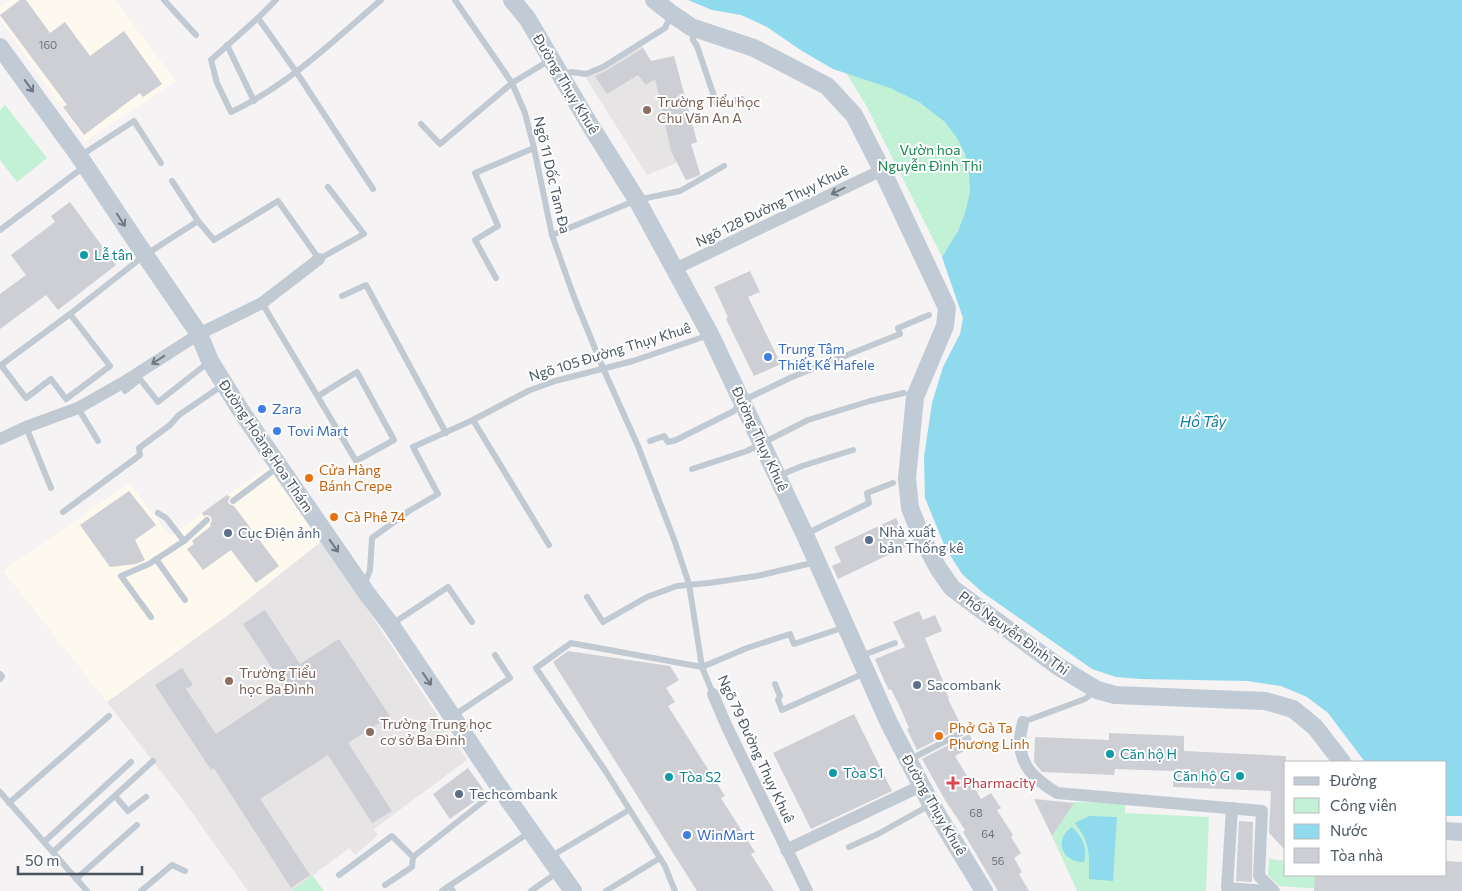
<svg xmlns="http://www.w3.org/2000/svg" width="1462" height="891" viewBox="0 0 1462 891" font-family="Commissioner,sans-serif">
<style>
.commercial{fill:#fdf9ef}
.education{fill:#e6e4e5}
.green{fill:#c3f1d5}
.water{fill:#90daee}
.building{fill:#cdcfd5}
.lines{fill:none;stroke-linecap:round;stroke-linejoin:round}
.lane{stroke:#c1cad2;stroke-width:6}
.street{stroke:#c1cad2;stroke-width:12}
.secondary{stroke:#c1cbd6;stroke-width:18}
.oneway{stroke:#6e7984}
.oneway2{stroke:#6e7983}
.education-dot{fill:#8d6e63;stroke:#fff;stroke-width:2}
.culture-dot{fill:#0f9aa8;stroke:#fff;stroke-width:2}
.shop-dot{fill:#3f7fe0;stroke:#fff;stroke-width:2}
.food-dot{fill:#e8710a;stroke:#fff;stroke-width:2}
.service-dot{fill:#5c6f8a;stroke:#fff;stroke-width:2}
.health-dot{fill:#e0444e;stroke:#fff;stroke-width:2}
.labels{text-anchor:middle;stroke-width:4;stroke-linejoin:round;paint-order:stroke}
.number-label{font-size:11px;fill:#6b747e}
.street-label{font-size:14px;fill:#4a5661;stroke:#fff}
.education-label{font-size:14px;fill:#785e54;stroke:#fff;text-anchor:start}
.park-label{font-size:14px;fill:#17864f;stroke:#fff}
.culture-label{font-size:14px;fill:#0d838f;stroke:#fff;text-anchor:start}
.shop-label{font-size:14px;fill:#366cbe;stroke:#fff;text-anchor:start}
.food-label{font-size:14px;fill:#c56008;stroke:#fff;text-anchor:start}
.service-label{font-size:14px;fill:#4e5e75;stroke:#fff;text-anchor:start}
.health-label{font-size:14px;fill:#be3a42;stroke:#fff;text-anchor:start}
.water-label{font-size:15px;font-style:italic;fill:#0c7c9b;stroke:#fff}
</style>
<rect width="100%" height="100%" fill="#f5f3f3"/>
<g class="commercial">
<polygon points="11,0 115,0 176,81 85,141 0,20 0,7"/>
<polygon points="270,465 322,541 231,613 107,702 3,571 129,483 170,536"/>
</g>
<g class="education">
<polygon points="641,44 651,61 674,56 697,142 691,144 701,176 686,180 677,163 647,175 586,78"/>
<polygon points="322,541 467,760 374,829 378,835 355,855 349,848 292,891 248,891 183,800 107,702 231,613"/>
</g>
<g class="green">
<path d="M846,73C871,81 898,89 920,103C928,108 938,115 945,121C962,138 972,167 970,191C969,204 964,220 958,231C954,240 947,249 942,257L866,105Z"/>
<polygon points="5,105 47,158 17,182 0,160 0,110"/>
<polygon points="1074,802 1125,803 1125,813 1209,817 1206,891 1077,891 1052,836"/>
<polygon points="1269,859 1286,861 1286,875 1321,875 1320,889 1279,886 1268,875"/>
<polygon points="312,875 324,891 292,891"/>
</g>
<g class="water">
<polygon points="688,0 1462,0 1462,816 1446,816 1446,762 1365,762 1328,713 1307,697 1281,686 1247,681 1140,679 1116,677 1092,669 982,592 962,574 945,547 925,498 924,457 932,403 943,367 960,334 963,318 942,257 958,231 965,213 970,192 969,173 965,154 957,138 945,122 919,102 890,88 833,69 802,51 767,27 741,15 712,10"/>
<path d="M1089,816L1117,817L1113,881L1089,879C1089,855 1091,844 1075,823Z"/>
<path d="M1072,827C1082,837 1088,847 1084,862C1062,863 1053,839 1072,827Z"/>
</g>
<g class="building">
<polygon points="20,0 26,0 50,33 65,22 90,56 124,31 162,84 143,97 140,93 84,135 63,107 67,105 0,15"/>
<polygon points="643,48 651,61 674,56 697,142 691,144 700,174 692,178 686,180 671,151 655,79 646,85 638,75 607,94 595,76 606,71"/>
<polygon points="70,202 116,265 58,310 46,295 0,329 0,294 26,275 11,255 55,222 51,216"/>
<polygon points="750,271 760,292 748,297 781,364 754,376 726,319 728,317 714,287"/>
<polygon points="129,491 156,525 135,540 145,560 136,564 110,567 80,525"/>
<polygon points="227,495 230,497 228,501 229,504 234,506 279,566 256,583 231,550 203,570 187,549 194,544 192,541 211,526 210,524 212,521 211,517 208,515 204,516 202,513"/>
<polygon points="896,518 909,545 838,579 832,566 841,562 834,547"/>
<polygon points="265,610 300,664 339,639 390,716 348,743 392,811 372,823 328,755 260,799 310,875 291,888 214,768 211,770 155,685 182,668 193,685 186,689 216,734 285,688 243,624"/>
<polygon points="919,611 923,620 935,615 942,631 925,638 943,681 941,682 949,698 948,699 962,727 917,750 907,729 909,728 899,705 891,689 889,690 884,680 875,659 905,647 893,622"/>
<polygon points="568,651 670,666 679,680 666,688 675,702 668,706 725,796 721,798 755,852 751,854 774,891 697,891 553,662"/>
<polygon points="854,714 892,791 811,829 773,753"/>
<polygon points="1109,733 1184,736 1184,751 1286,756 1286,851 1269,833 1271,791 1173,787 1173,771 1115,769 1114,775 1042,772 1034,762 1035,737 1109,740"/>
<polygon points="969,734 975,745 955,756 981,799 991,793 1001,808 997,810 1013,835 1011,837 1021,853 1014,858 1022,872 1019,874 1029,891 998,891 963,832 965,830 945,800 922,759"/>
<polygon points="468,768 486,793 450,819 433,794"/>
<polygon points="1034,799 1074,803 1052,836"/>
<polygon points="1239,821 1253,822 1252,882 1236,881"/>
<polygon points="1446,861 1462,862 1462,891 1314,891 1315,875 1446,875"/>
</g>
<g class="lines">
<g class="lane">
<polyline points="164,0 196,35"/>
<path d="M276,0L258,18L211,60L217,83L231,112C289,85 333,41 381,0"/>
<polyline points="455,0 512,83 525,113 534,148 552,235 574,297 603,368 638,446 675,542 689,584 702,667 713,694"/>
<polyline points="258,18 297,73 373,189"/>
<polyline points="692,30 693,40 697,46 717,105 742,99"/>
<polyline points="227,45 254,101"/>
<polyline points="564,77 571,72 586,74 603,67 665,28 671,15"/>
<polyline points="421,124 440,144 512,83 550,60"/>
<polyline points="80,156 134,121 161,163"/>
<polyline points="172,181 198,221"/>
<polyline points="0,230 85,166"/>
<polyline points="552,235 637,200 680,191 724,166"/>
<polyline points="496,278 475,240 498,226 475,173 534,148"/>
<polyline points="342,296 366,285 446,433"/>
<polyline points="262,303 356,461 394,440 357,372 318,396"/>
<polyline points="70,314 110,366 66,399 51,379 26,398 1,365 70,314 145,255 198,221 214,240 278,201 319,259 364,234 328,187"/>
<polyline points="125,391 140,379 158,402 209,362"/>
<polyline points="78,408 98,441"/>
<polyline points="473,420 549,545"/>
<polyline points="26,427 51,488"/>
<polyline points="650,441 664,436 668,442 676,440 734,411 742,401 792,377 900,334 898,328 929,315"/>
<polyline points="692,469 747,451 808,420 870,401 904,393"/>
<polyline points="778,476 802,466 853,450"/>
<polyline points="233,501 278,467"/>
<polyline points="63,512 140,455 139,448 170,425 179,415 223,385"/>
<polyline points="158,513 166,518 184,541"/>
<polyline points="806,534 869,503 867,493 893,483"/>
<polyline points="156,559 185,600"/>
<polyline points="364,586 370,570 372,538 409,511 438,494 413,447 473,420 528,391 555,381 633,361 709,335"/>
<polyline points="587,597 603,622 647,597 677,586 709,583 757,576 816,562"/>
<polyline points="151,617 121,576 149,564 184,541 207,520"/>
<polyline points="392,624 448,587 472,622"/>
<polyline points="866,654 895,643"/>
<polyline points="0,674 2,676 0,679"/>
<polyline points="775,684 780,696 778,700 782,710 865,673"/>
<polyline points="453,716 510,678 495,655"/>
<polyline points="1023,722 1085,699 1095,691"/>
<polyline points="909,760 965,731"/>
<polyline points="0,792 87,891"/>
<polyline points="115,796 128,811 146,797"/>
<polyline points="9,803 109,716"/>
<polyline points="44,842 131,762"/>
<polyline points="849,847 878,834 930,805"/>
<polyline points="53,852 153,761"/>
<polyline points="550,857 629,810"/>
<polyline points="339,875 392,836 413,857 499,789"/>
<polyline points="76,879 137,825"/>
<polyline points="385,885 412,867 413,857"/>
<polyline points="141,891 172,865 185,871"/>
<polyline points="442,891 449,886"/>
<polyline points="453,891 449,886 530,832"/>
<polyline points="531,891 558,872"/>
<polyline points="606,891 660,858"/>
<polyline points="675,891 665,866 606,772 536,668 571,643 702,667 747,648 790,634 794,644 845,627"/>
</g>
<g class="street">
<polyline points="675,269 882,170"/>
<polyline points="0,439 26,427 78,408 124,382 199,334 262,303 319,259"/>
<polyline points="713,694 727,727 807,891"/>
<path d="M1023,722C1022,728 1020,735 1020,741C1020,767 1036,780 1057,793L1262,811L1259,876L1274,891"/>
<polyline points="1232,808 1227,888 1266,891"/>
<polyline points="786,850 921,786"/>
</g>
<g class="secondary">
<polyline points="512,0 527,18 590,125 637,200 710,334 805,535 889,723 931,804 984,891"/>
<polyline points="654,0 672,14 691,27 754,48 827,86 854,115 882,170 947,308 945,326 915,397 907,478 910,508 922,538 938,568 952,588 1056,665 1097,690 1115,695 1265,701 1293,709 1315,727 1342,762"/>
<polyline points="0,47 79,156 145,255 199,334 210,361 243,414 368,595 391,625 500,788 573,891"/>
<polyline points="1446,831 1462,832"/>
</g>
</g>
<defs><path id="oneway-shaft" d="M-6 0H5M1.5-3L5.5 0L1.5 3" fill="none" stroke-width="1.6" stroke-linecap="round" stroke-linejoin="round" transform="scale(1.25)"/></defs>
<g class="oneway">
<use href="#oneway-shaft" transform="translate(29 86) rotate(54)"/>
<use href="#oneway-shaft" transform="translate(121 220) rotate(57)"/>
<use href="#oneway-shaft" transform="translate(334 546) rotate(55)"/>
<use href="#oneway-shaft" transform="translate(427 679) rotate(56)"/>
</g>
<g class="oneway2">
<use href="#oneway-shaft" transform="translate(838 191) rotate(154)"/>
<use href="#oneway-shaft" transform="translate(158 360) rotate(147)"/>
</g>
<g class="education-dot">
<circle cx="647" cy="110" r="5"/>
<circle cx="229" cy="681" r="5"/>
<circle cx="370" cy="732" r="5"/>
</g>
<g class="culture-dot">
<circle cx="84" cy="255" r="5"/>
<circle cx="1110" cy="754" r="5"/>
<circle cx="833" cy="773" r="5"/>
<circle cx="1240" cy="776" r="5"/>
<circle cx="669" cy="777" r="5"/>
</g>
<g class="shop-dot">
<circle cx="768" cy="357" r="5"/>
<circle cx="262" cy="409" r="5"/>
<circle cx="277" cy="431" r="5"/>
<circle cx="687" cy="835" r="5"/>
</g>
<g class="food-dot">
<circle cx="309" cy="478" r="5"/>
<circle cx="334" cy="517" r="5"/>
<circle cx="939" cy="736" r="5"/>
</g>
<g class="service-dot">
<circle cx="228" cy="533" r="5"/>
<circle cx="869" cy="540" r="5"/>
<circle cx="917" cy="685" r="5"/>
<circle cx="459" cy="794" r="5"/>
</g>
<path class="health-dot" d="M950.5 775.5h5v5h5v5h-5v5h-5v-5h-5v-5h5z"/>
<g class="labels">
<g class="number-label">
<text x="48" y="49">160</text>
<text x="976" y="817">68</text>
<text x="988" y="838">64</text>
<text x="998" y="865">56</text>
</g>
<g class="street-label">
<text transform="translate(566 84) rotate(59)" y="5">Đường Thụy Khuê</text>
<text transform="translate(552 175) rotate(77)" y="5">Ngõ 11 Dốc Tam Đa</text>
<text transform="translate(772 206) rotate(-26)" y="5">Ngõ 128 Đường Thụy Khuê</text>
<text transform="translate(610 352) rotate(-17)" y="5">Ngõ 105 Đường Thụy Khuê</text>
<text transform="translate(760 439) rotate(65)" y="5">Đường Thụy Khuê</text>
<text transform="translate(266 446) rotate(56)" y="5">Đường Hoàng Hoa Thám</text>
<text transform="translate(1014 633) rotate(36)" y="5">Phố Nguyễn Đình Thi</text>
<text transform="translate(756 749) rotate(65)" y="5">Ngõ 79 Đường Thụy Khuê</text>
<text transform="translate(934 805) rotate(60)" y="5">Đường Thụy Khuê</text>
</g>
<g class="education-label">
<text x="657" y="107">Trường Tiểu học<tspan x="657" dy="16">Chu Văn An A</tspan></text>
<text x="239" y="678">Trường Tiểu<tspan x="239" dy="16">học Ba Đình</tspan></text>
<text x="380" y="729">Trường Trung học<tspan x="380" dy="16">cơ sở Ba Đình</tspan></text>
</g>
<g class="park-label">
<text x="930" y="155">Vườn hoa<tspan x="930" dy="16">Nguyễn Đình Thi</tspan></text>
</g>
<g class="culture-label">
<text x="94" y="260">Lễ tân</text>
<text x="1120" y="759">Căn hộ H</text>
<text x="843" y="778">Tòa S1</text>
<text x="1230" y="781" text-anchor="end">Căn hộ G</text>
<text x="679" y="782">Tòa S2</text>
</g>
<g class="shop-label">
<text x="778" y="354">Trung Tâm<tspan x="778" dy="16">Thiết Kế Hafele</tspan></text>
<text x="272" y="414">Zara</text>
<text x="287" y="436">Tovi Mart</text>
<text x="697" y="840">WinMart</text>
</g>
<g class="food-label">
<text x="319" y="475">Cửa Hàng<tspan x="319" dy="16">Bánh Crepe</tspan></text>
<text x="344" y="522">Cà Phê 74</text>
<text x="949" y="733">Phở Gà Ta<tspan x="949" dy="16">Phương Linh</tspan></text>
</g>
<g class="service-label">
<text x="879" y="537">Nhà xuất<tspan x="879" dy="16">bản Thống kê</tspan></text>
<text x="238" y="538">Cục Điện ảnh</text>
<text x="927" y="690">Sacombank</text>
<text x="469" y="799">Techcombank</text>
</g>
<g class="health-label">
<text x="963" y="788">Pharmacity</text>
</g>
<g class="water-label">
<text x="1203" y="427">Hồ Tây</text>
</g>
</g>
<rect x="1284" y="761" width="162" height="115" fill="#ffffff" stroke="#b7bbc0"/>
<rect x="1294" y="777" width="25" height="8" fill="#c1cbd6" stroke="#b7bbc0"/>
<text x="1330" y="786" font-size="15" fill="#4a5661">Đường</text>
<rect x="1294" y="798" width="25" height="15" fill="#c3f1d5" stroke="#b7bbc0"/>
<text x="1330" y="811" font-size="15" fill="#4a5661">Công viên</text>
<rect x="1294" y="824" width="25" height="15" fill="#90daee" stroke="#b7bbc0"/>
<text x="1330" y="836" font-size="15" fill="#4a5661">Nước</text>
<rect x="1294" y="848" width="25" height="15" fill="#cdcfd5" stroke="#b7bbc0"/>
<text x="1330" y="861" font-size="15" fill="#4a5661">Tòa nhà</text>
<path d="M18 866v8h124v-8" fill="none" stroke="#4a5661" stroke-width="2.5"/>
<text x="25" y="866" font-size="15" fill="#4a5661" stroke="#ffffff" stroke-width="4" paint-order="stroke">50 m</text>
</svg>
